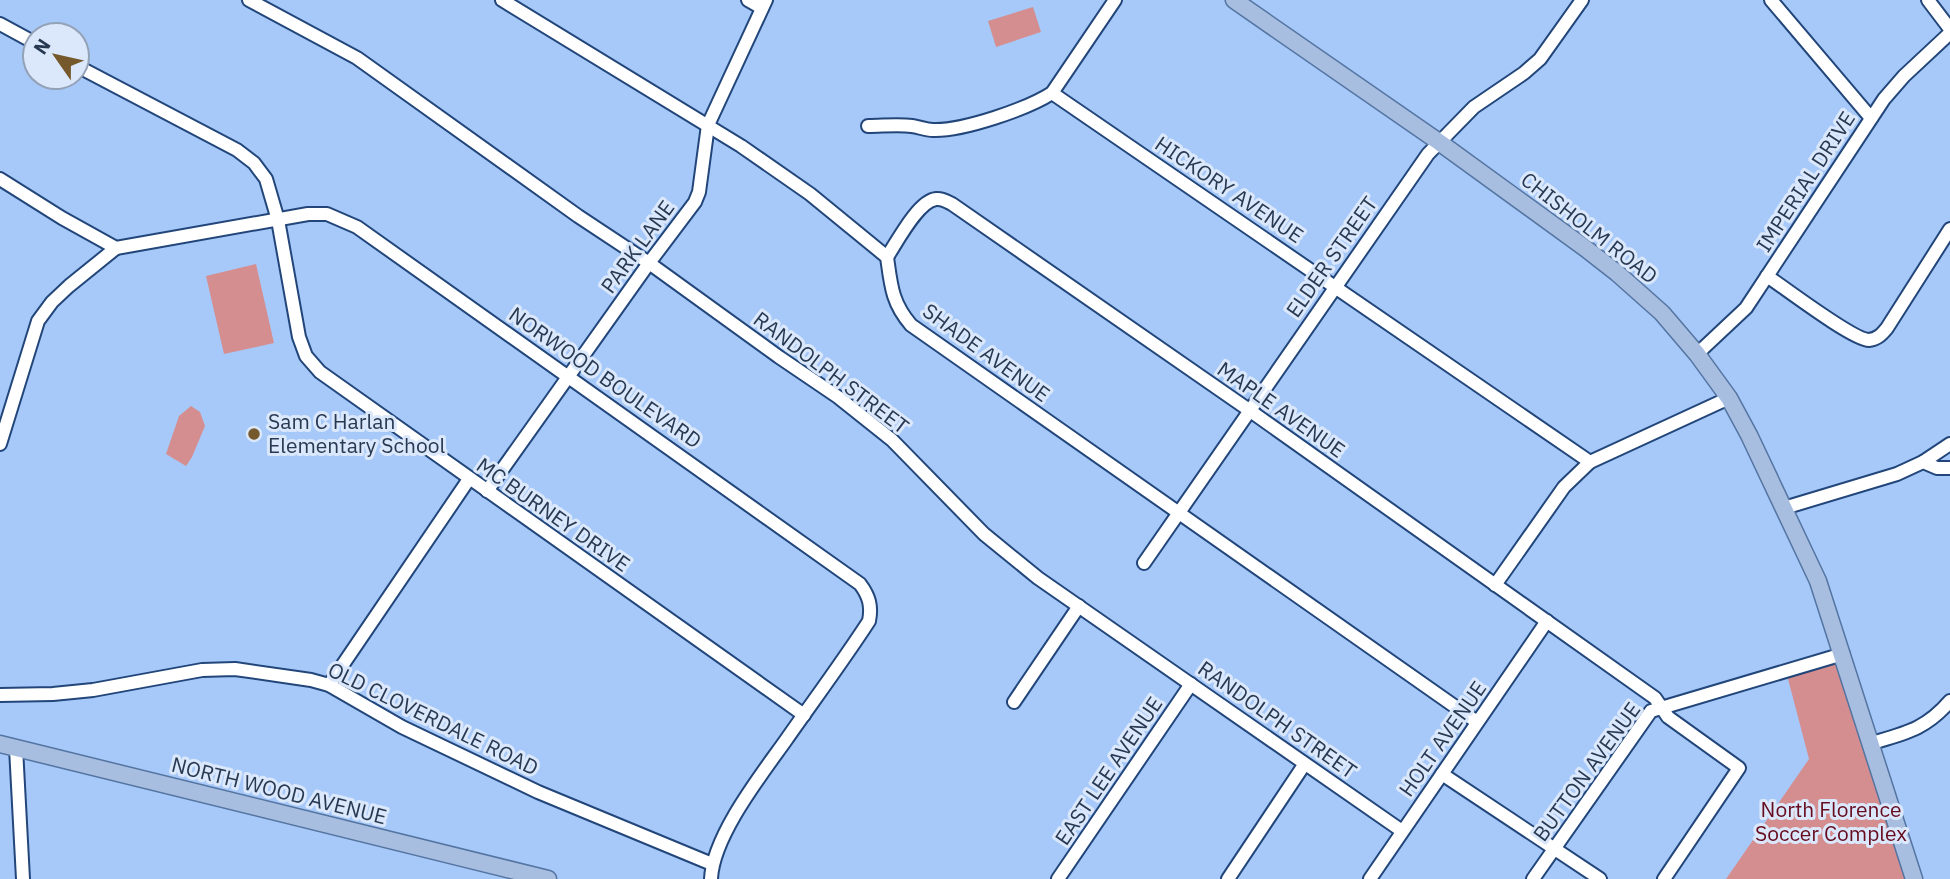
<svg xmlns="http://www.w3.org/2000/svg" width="1950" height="879" viewBox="0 0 1950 879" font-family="'IBM Plex Sans',sans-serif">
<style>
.green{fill:#d48e90}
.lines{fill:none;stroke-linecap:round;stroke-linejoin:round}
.minor-casing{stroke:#22467a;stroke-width:16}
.major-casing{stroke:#5474a1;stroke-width:19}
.minor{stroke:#fff;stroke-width:12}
.major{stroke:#a7bee0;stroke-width:16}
.poi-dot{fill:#75592c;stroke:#dbe8fb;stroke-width:2.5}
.labels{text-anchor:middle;stroke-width:6;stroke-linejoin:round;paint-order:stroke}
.street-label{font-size:21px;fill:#283952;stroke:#dbe8fb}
.poi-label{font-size:21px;fill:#283952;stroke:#dbe8fb;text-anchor:start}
.park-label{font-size:21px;fill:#660c1e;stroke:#dbe8fb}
</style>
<rect width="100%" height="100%" fill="#a7c9f9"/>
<g class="green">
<polygon points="1033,7 1041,32 996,47 988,21"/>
<polygon points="256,264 274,343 224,354 206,276"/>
<polygon points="191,406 200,412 205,426 192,457 186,466 166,454 179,416"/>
<polygon points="1837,660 1906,879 1726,879 1809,759 1787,675"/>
</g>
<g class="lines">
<g class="minor-casing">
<g id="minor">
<polyline points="249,0 357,58 578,216 649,263 779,357 838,397 892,440 984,534 1038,578 1402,831"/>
<path d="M502,0L741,146L810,194L887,257C891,286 892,303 911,325L1477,722"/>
<polyline points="748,0 762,8"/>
<polyline points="1771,0 1871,118"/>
<polyline points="1928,0 1950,29"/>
<polyline points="0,24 35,43"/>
<polyline points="77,66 237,150 254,163 266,179 278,220 299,337 306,356 320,372 804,715"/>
<polyline points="1052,93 1590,462"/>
<path d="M868,126C882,126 898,124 912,126C919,127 926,130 933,130C963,131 1027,109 1052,93L1115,0"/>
<path d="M0,179L62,218L116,248L308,214H327L357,227L860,584C869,596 872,606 869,621C843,661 814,700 786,740C761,775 713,836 711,879"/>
<path d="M887,257C897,242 918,201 936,199C943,198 947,202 952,204L1249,410L1655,698L1668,717L1739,768L1664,879"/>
<path d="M1767,276C1785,288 1853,340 1869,340C1878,339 1882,334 1887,328L1950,229"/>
<polyline points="1697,354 1746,308 1884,99 1904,76 1950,33"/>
<polyline points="0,444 38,321 52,302 69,286 116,248"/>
<polyline points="1923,462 1950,444"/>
<polyline points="487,491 649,263 695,202 699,192 708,125 766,0"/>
<polyline points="1784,508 1897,474 1923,462 1937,468 1950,468"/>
<polyline points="1144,563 1428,154 1474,107 1524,73 1540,59 1582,0"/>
<polyline points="1495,585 1564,487 1590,462 1729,398"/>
<polyline points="329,685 469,479"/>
<polyline points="0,695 53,694 93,690 202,670 235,669 311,680 329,685 402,727 538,792 712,864"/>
<polyline points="1014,702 1079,606"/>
<path d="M1872,743C1906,733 1926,729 1950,701"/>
<polyline points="16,748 23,879"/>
<polyline points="1442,774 1600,879"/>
<polyline points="1058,879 1191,684"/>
<polyline points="1228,879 1304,765"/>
<polyline points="1370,879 1547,621"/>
<polyline points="1533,879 1651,711 1843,654"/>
</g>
</g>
<g class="major-casing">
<g id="major">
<polyline points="1234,0 1439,142 1585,248 1617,273 1662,313 1697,354 1729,398 1749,435 1818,581 1914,879"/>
<polyline points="0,744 548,879"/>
</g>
</g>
<use href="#minor" class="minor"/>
<use href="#major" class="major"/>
</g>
<circle class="poi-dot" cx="254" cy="434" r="7"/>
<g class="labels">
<g class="street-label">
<text transform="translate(1806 182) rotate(-57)" y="7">IMPERIAL DRIVE</text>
<text transform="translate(1229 190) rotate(34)" y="7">HICKORY AVENUE</text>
<text transform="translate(1589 228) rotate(38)" y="7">CHISHOLM ROAD</text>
<text transform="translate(638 247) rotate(-54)" y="7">PARK LANE</text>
<text transform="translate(1332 257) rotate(-55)" y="7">ELDER STREET</text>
<text transform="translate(986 353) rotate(36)" y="7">SHADE AVENUE</text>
<text transform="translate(831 373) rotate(37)" y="7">RANDOLPH STREET</text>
<text transform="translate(605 378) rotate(35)" y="7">NORWOOD BOULEVARD</text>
<text transform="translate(1281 410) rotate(35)" y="7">MAPLE AVENUE</text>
<text transform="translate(553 515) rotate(35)" y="7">MC BURNEY DRIVE</text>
<text transform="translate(433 719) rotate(26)" y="7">OLD CLOVERDALE ROAD</text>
<text transform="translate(1277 720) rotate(35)" y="7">RANDOLPH STREET</text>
<text transform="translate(1443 739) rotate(-55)" y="7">HOLT AVENUE</text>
<text transform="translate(1109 771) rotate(-56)" y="7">EAST LEE AVENUE</text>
<text transform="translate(1587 772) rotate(-54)" y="7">BUTTON AVENUE</text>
<text transform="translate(279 791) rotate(14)" y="7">NORTH WOOD AVENUE</text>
</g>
<g class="poi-label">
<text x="268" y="429">Sam C Harlan<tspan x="268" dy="24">Elementary School</tspan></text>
</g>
<g class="park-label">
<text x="1831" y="817">North Florence<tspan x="1831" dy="24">Soccer Complex</tspan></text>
</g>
</g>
<g transform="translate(56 56) rotate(304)"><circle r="33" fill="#dbe8fb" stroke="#93a2b7" stroke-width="2"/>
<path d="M0-5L12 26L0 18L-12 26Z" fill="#75592c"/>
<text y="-10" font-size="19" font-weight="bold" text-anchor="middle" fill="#283952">N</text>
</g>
</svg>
